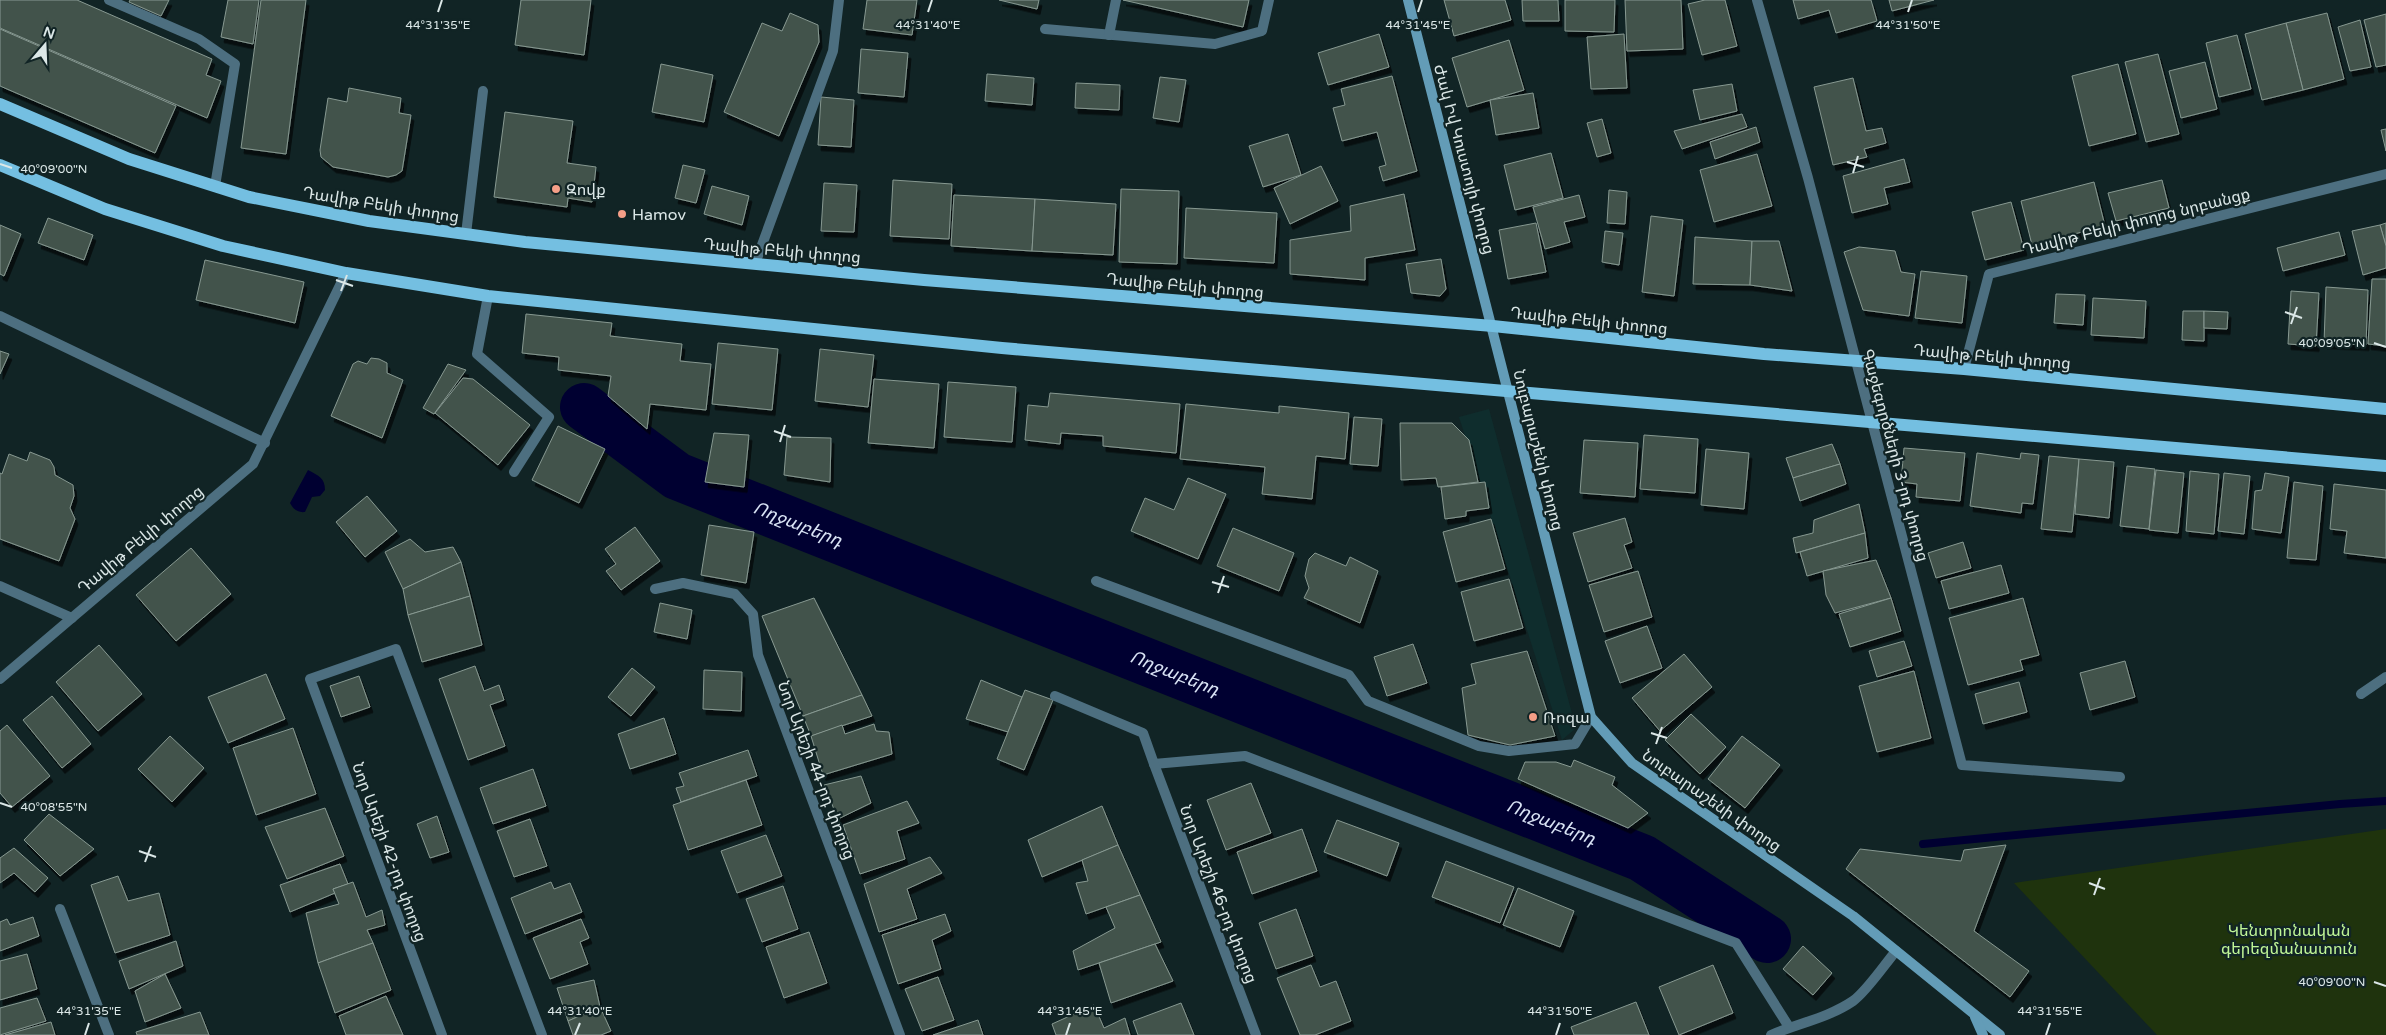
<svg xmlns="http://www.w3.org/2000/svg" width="2386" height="1035" viewBox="0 0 2386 1035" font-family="'Varela Round','Noto Sans Armenian',sans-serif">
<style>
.built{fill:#0f2d2d}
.green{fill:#1f330d}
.water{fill:#000031}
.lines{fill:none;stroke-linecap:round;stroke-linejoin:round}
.stream{stroke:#000031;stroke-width:8}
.river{stroke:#000031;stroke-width:48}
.building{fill:#43534c;stroke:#879991;filter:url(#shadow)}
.service{stroke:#4d6f80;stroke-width:10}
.minor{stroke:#4d6f80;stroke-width:10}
.tertiary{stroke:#4d6f80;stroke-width:10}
.secondary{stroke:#639cb7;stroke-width:10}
.primary{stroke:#74bfe1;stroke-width:12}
.ticks{fill:none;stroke:#dbe7e7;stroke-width:2}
.poi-dot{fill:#f49e87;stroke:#112425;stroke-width:2}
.labels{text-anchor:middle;stroke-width:4.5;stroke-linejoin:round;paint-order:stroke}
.street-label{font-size:16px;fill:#dbe7e7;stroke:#112425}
.poi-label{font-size:16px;fill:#dbe7e7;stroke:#112425;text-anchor:start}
.park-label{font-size:16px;fill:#c0f697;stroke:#112425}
.water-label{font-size:18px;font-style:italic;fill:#d9e3f5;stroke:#112425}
.ticks-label{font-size:12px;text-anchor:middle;fill:#dbe7e7;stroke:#112425;stroke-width:4.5;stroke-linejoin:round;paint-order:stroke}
</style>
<defs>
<filter id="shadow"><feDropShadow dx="3" dy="5.5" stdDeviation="0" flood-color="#0009"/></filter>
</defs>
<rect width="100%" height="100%" fill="#112425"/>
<polygon class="built" points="1489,409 1576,728 1562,740 1459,417"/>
<polygon class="green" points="2386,829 2386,1035 2157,1035 2014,883"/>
<path class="water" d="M308,470C319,476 325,478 325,490L320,496L312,497L305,512C298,513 293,509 290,503Z"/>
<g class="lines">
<polyline class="stream" points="1923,844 2340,804 2386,801"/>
<path class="river" id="s1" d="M584,407L677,476L1642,858L1767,939"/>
</g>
<g class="building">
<polygon points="0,0 77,0 212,59 206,75 221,81 207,118 0,28"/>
<polygon points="130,0 169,0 161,16 129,2"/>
<polygon points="228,0 259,0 253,44 221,37"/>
<polygon points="261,0 306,0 286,154 241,148"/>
<polygon points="521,0 591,0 584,55 515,45"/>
<polygon points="867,0 917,0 912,35 863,29"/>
<polygon points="999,0 1039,0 1037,9"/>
<polygon points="1123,0 1249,0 1243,27"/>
<polygon points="1444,0 1505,0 1511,20 1454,36"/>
<polygon points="1522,0 1558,0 1559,21 1523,21"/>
<polygon points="1565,0 1615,0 1614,32 1565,31"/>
<polygon points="1625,0 1681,0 1683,49 1627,51"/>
<polygon points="1705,0 1725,0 1737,46 1702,55 1688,4"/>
<polygon points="1793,0 1871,0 1877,21 1836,33 1829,10 1798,19"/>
<polygon points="1889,0 1934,0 1892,11"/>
<polygon points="790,13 818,25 819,42 779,136 724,112 762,23 782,31"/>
<polygon points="2327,13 2344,79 2303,90 2286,23"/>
<polygon points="2386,14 2386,65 2376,67 2364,20"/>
<polygon points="2360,20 2371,67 2350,71 2338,27"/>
<polygon points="2286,23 2303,90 2262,100 2245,34"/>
<polygon points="0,29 176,106 155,153 0,86"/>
<polygon points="1379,34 1389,67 1328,85 1318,53"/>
<polygon points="1624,34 1627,88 1591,89 1587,37"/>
<polygon points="2237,35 2251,89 2219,97 2206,43"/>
<polygon points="1509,40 1524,90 1467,107 1452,58"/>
<polygon points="861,49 908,53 904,97 858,93"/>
<polygon points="2158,54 2179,134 2146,142 2125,62"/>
<polygon points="2205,62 2217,109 2181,118 2169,71"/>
<polygon points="661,64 713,75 704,122 652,112"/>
<polygon points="2118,64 2136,134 2089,146 2072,76"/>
<polygon points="987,74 1034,78 1032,105 985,101"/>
<polygon points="1392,76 1417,171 1383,181 1379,167 1386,165 1377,132 1342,141 1333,108 1345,105 1341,89"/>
<polygon points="1160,77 1186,80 1179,122 1153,118"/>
<polygon points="1853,78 1866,131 1882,128 1886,143 1864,149 1867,157 1833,165 1814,87"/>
<polygon points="1076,83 1120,85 1119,110 1075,108"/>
<polygon points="1732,84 1737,111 1700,120 1693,90"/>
<polygon points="349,88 401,98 399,113 411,115 402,171 396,175 388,177 333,167 321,157 320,150 328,98 347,102"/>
<polygon points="1533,93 1539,128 1496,135 1490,100"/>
<polygon points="821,97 854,100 851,147 818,145"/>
<polygon points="505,112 573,121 567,163 596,167 592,202 568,198 567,207 494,197"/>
<polygon points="1742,114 1747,127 1682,149 1674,131"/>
<polygon points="1602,119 1611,153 1597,157 1587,123"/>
<polygon points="1756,127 1760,142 1715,159 1710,142"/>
<polygon points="2386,129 2386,151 2381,130"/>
<polygon points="1288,134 1301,175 1263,187 1249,146"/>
<polygon points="1551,153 1563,198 1515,210 1504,165"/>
<polygon points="1757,154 1772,206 1714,222 1700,170"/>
<polygon points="1904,159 1910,182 1884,188 1888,204 1852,213 1843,176"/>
<polygon points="683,165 705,170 696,203 675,198"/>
<polygon points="1321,166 1338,201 1290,224 1274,188"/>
<polygon points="893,180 952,184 949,239 890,236"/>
<polygon points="2162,180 2169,208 2116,221 2108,193"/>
<polygon points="2094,182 2105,226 2032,245 2021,201"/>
<polygon points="824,183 857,185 854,232 821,231"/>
<polygon points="712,186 749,196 742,225 704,214"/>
<polygon points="1121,189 1179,191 1177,264 1119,262"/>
<polygon points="1609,190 1627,192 1625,224 1607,223"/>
<polygon points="1404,194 1415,250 1365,258 1365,280 1290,274 1290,240 1351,231 1350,206"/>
<polygon points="954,195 1035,199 1032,251 951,246"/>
<polygon points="1579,195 1585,217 1564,222 1570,242 1545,249 1533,207"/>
<polygon points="1035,199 1116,204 1113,255 1032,251"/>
<polygon points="2011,202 2024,250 1985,260 1972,212"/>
<polygon points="1186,208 1277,213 1274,263 1184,258"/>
<polygon points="1651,216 1683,220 1674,296 1642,292"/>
<polygon points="48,218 93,235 84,260 38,243"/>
<polygon points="1536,223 1546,272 1508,279 1499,230"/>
<polygon points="2386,223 2386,246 2380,225"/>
<polygon points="0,225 21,234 4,276 0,274"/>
<polygon points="2380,225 2386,246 2386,268 2363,275 2352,231"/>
<polygon points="1605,231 1623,233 1619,265 1602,262"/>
<polygon points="2339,232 2345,255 2283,271 2277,248"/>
<polygon points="1695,237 1752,241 1750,285 1693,284"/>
<polygon points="1752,241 1779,241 1792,291 1750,285"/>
<polygon points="1859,247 1895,251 1901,272 1915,274 1909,316 1863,310 1844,252"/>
<polygon points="1441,259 1446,289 1440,296 1411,293 1406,264"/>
<polygon points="205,260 304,282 295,323 196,300"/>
<polygon points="1921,271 1967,276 1962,323 1915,318"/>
<polygon points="2372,279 2386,279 2386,346 2368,344"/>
<polygon points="2326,287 2368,290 2366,345 2324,343"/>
<polygon points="2291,291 2319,293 2316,346 2288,344"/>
<polygon points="2056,294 2085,295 2083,325 2054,323"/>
<polygon points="2093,298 2146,301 2144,338 2091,335"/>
<polygon points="2183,311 2204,311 2204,341 2182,340"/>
<polygon points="2204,311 2228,312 2227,329 2204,328"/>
<polygon points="526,314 612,323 610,336 682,344 680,361 711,364 706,410 650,404 647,429 608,396 611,376 558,370 559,357 522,353"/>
<polygon points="718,343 778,349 772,410 712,404"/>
<polygon points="820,349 874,355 868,407 815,401"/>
<polygon points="0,351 9,354 0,374"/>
<polygon points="371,358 379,359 387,363 387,373 403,380 382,438 331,416 353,364 358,361 367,364"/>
<polygon points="448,364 466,370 434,414 423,408"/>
<polygon points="463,378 473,379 530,425 498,465 435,413"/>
<polygon points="874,379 939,384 934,448 868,443"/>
<polygon points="948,382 1016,387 1012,442 944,437"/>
<polygon points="1050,393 1180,404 1176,453 1103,446 1103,436 1061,433 1060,444 1025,440 1028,405 1048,407"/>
<polygon points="1186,404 1279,413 1279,406 1349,413 1345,459 1316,456 1312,499 1262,494 1265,467 1180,459"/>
<polygon points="1354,417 1382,419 1378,466 1350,464"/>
<polygon points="1400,423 1452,423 1469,440 1478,482 1438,487 1436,478 1401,480"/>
<polygon points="558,426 605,449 579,503 532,480"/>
<polygon points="714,433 749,435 744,487 705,482"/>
<polygon points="1644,435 1698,439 1695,493 1640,489"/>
<polygon points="787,437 831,438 830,482 784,475"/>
<polygon points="1584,440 1638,443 1635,497 1580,493"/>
<polygon points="1832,444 1840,464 1793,478 1786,458"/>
<polygon points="1904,448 1965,453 1960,501 1916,497 1917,484 1901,482"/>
<polygon points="1706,449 1749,453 1744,509 1701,505"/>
<polygon points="30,452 50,460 54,467 55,475 73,485 74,496 70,508 75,519 59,561 0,539 0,473 2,474 9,454 27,461"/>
<polygon points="1977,453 2020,459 2021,453 2039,455 2033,504 2022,503 2021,513 1970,506"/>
<polygon points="2049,456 2079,459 2072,532 2041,529"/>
<polygon points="2079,459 2114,462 2109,518 2075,514"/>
<polygon points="1840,464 1846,484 1800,501 1793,478"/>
<polygon points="2127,466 2155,469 2149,529 2120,526"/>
<polygon points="2156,470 2184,473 2178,533 2149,530"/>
<polygon points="2190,471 2219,474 2214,534 2186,531"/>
<polygon points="2224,473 2250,476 2244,534 2218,531"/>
<polygon points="2265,473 2289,477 2281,533 2252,529 2255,491 2262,490"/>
<polygon points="1188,478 1226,494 1198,559 1131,531 1145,498 1174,510"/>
<polygon points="1485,482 1489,508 1466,511 1466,516 1445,519 1441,487"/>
<polygon points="2294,482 2323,486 2316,560 2287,558"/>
<polygon points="2334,484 2386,490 2386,558 2344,553 2347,531 2330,529"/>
<polygon points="367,496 397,531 365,557 336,522"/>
<polygon points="1859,504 1865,533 1796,553 1793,538 1813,533 1814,520"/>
<polygon points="1625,518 1632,542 1624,545 1632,568 1588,582 1573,533"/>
<polygon points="1491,519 1505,569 1456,582 1443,532"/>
<polygon points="709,525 754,532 746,583 701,575"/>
<polygon points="635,527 660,561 621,590 606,571 616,564 605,549"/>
<polygon points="1233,528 1294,553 1279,591 1217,566"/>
<polygon points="1865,533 1868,558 1807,576 1800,552"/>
<polygon points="410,539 425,552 453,547 461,562 403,589 385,552"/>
<polygon points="1963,542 1971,568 1936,578 1928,553"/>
<polygon points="191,548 231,594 176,641 136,595"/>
<polygon points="1315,553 1346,566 1350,557 1378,571 1360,623 1304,598 1309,588 1305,576 1307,567 1309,559"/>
<polygon points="1876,560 1891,598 1835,613 1826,595 1823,571"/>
<polygon points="461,562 470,596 408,615 403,589"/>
<polygon points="2001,565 2009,593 1949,609 1941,581"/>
<polygon points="1638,571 1652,617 1604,632 1589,585"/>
<polygon points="1509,579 1523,628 1474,641 1461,592"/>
<polygon points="470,596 482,645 422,662 408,615"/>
<polygon points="814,598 862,695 803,716 762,616"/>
<polygon points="1891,598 1901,631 1850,647 1839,614"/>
<polygon points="2023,598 2039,655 2020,660 2023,670 1968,685 1949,618"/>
<polygon points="660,603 692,610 687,639 654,632"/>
<polygon points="1647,626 1662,668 1620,683 1605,641"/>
<polygon points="1904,641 1912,666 1877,677 1869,651"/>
<polygon points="1413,644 1427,683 1387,696 1374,657"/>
<polygon points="99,645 142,694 98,731 56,682"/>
<polygon points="1527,651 1555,736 1510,745 1468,735 1462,688 1476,684 1471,664"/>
<polygon points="1684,654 1712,687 1660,731 1632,698"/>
<polygon points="2125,661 2135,697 2090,710 2080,673"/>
<polygon points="475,666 484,691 499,685 504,700 490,705 505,746 468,760 439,679"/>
<polygon points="632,668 655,687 631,716 608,697"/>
<polygon points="704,670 742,672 741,711 703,709"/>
<polygon points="1914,671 1931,738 1877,752 1859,686"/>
<polygon points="266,674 285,719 228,743 208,697"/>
<polygon points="359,676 370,707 341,717 330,686"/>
<polygon points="981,680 1022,697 1008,732 966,719"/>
<polygon points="2019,682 2027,712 1983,724 1975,694"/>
<polygon points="1025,690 1053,700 1024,770 997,759"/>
<polygon points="862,695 872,716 811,736 803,716"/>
<polygon points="52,696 91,744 62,768 23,720"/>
<polygon points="1691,714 1726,747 1700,774 1665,740"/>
<polygon points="664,718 676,754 630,769 618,734"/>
<polygon points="874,724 876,731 889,732 892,754 823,775 811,736 842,725 845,734"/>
<polygon points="7,725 50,776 12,807 0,793 0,731"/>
<polygon points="293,728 316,794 256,815 233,748"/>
<polygon points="170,736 204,768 172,802 138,769"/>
<polygon points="1742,736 1780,765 1745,808 1708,779"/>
<polygon points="748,750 757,776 681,802 676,788 684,786 679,773"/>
<polygon points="1574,760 1615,777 1612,785 1648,813 1628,828 1518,779 1525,762 1556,762 1571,767"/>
<polygon points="533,769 546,806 493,824 480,788"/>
<polygon points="861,776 871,803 838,819 824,785"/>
<polygon points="746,780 762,825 688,850 673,805"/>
<polygon points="1251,783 1271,833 1226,850 1207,800"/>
<polygon points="907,801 919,823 897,831 905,859 860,874 843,825"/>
<polygon points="1102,806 1118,845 1042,877 1028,840"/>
<polygon points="325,808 344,856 287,879 265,827"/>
<polygon points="49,814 94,849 60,876 24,840"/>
<polygon points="437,816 449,852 430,858 417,824"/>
<polygon points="530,819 547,866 514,877 497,831"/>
<polygon points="1337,820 1399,843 1387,876 1324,852"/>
<polygon points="1302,829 1317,871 1252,894 1237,852"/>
<polygon points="766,835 782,876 737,893 721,851"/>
<polygon points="1118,845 1140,895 1086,914 1076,883 1088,881 1082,860"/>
<polygon points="2006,845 1974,931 2029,971 2010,997 1846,869 1860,849 1961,861 1964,850"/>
<polygon points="14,848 48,878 35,892 14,873 0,883 0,858"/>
<polygon points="930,857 942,873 907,889 917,919 879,932 864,884"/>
<polygon points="1446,861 1514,887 1500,923 1432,897"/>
<polygon points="340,864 348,884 333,889 335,893 290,912 280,885"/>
<polygon points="118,876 128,901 159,893 170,935 115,953 91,885"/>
<polygon points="353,882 366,917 382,910 385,925 367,930 373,943 318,963 306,913 339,904 333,889"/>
<polygon points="551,882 554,889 570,883 582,912 525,934 511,898"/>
<polygon points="783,886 798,929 762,942 746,899"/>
<polygon points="1518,888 1574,911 1560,947 1503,925"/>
<polygon points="1140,895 1161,942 1078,970 1073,951 1115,928 1106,907"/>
<polygon points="1296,909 1313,956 1276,969 1259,923"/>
<polygon points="945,914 951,931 932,940 941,969 898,984 882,935"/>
<polygon points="33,917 39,936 0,951 0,922 7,919 10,925"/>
<polygon points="581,919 589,938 580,942 588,964 550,979 533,938"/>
<polygon points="809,932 827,983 784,998 766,947"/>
<polygon points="176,941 183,966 129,989 119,961"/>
<polygon points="373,943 391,990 335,1013 318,963"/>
<polygon points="1155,944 1173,981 1111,1003 1099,963"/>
<polygon points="1803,946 1832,973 1813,995 1783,969"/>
<polygon points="27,954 37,989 0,1000 0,961"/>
<polygon points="1311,965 1320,987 1336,981 1351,1021 1315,1035 1300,1035 1277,978"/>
<polygon points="1713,965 1733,1013 1679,1035 1659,987"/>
<polygon points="165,974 181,1008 145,1022 135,991"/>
<polygon points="938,977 954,1020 922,1031 905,989"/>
<polygon points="594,980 600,1007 568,1021 557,988"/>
<polygon points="386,996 403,1035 346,1035 339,1016"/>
<polygon points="37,998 46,1021 0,1035 0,1008"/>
<polygon points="1636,1002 1649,1035 1574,1035 1571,1027"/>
<polygon points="1181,1003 1194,1035 1138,1035 1133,1021"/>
<polygon points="1094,1005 1104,1028 1125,1018 1130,1035 1056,1035 1052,1024"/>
<polygon points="600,1007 611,1031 601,1035 573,1035 568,1021"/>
<polygon points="200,1012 209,1035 137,1035 136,1032"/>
<polygon points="978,1020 983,1035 933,1035"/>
<polygon points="51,1022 55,1035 5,1035"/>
</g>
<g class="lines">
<g class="service">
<polyline points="109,0 199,39 235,64 215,186"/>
<polyline points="1045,29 1215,44 1262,31 1269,0"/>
<polyline points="1109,35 1116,0"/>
<polyline points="466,234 483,91"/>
<polyline points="755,264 833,51 839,0"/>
<polyline points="488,296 477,354 549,417 514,472"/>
<polyline points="0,316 265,443"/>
<polyline points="1096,581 1349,675 1368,701 1479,746 1509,751 1575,744 1591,717"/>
<polyline points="0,586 72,618"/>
<polyline points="2361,694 2386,677"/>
<polyline points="1055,696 1143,733 1154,764 1245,756 1736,943 1789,1027"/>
</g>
<g class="minor">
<polyline points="1757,0 1808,178 1962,765 2120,777"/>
<polyline points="1964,369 1989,274 2386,174"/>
<polyline points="655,589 683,583 735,594 753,614 758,655 900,1035"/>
<polyline points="0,679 253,464 346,273"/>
<polyline points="1154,764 1256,1035"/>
<polyline points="60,909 109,1035"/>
<polyline points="442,1035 310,679 396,649 542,1035"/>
</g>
<path class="tertiary" d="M1771,1035C1799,1023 1828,1018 1853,1001C1866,992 1885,964 1896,951"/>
<g class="secondary">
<polyline points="1408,0 1591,717 1632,763 1853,916 2000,1035"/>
<polyline points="1975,1017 1983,1035"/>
</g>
<g class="primary">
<polyline points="0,104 129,159 249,197 369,221 525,242 924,280 1493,326 1764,354 1964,369 2386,409"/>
<polyline points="0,165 105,209 223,246 346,273 488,296 1002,348 2386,466"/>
</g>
</g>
<path class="ticks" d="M438,12L442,0M928,12L932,0M1418,12L1422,0M1908,12L1912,0M1847,162L1864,167M0,164L12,168M1853,173L1858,156M336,280L353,286M341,291L347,275M2285,312L2302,318M2291,324L2297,307M2374,343L2386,347M774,431L791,437M780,442L785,425M1212,582L1229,587M1218,593L1224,576M1651,733L1667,738M1656,744L1662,727M0,803L12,807M139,851L156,857M145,862L151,846M2089,883L2105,889M2094,895L2100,878M2374,982L2386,986M85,1035L89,1023M575,1035L580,1023M1066,1035L1070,1023M1556,1035L1560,1023M2046,1035L2050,1023"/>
<g class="poi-dot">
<circle cx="556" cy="189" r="5"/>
<circle cx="622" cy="214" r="5"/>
<circle cx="1533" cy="717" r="5"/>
</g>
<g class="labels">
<g class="street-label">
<text transform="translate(1465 159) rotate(75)" y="6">Ժակ Իվ Կուստոյի փողոց</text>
<text transform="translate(381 204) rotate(9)" y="6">Դավիթ Բեկի փողոց</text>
<text transform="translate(2136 221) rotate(-14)" y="6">Դավիթ Բեկի փողոց նրբանցք</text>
<text transform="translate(782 250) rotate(5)" y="6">Դավիթ Բեկի փողոց</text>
<text transform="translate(1185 285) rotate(5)" y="6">Դավիթ Բեկի փողոց</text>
<text transform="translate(1589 320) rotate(6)" y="6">Դավիթ Բեկի փողոց</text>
<text transform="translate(1992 356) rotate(5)" y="6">Դավիթ Բեկի փողոց</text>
<text transform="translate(1539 450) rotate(76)" y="6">Նուբարաշենի փողոց</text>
<text transform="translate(1896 455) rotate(75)" y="6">Գաջեգործների 3-րդ փողոց</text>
<text transform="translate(140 539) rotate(-40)" y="6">Դավիթ Բեկի փողոց</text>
<text transform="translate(817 770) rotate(69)" y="6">Նոր Արեշի 44-րդ փողոց</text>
<text transform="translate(1712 800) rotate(35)" y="6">Նուբարաշենի փողոց</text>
<text transform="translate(390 852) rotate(70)" y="6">Նոր Արեշի 42-րդ փողոց</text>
<text transform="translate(1219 894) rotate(69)" y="6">Նոր Արեշի 46-րդ փողոց</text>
</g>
<g class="poi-label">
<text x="566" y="195">Զովք</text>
<text x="632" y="220">Hamov</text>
<text x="1543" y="723">Ռոզա</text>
</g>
<g class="park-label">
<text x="2289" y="936">Կենտրոնական<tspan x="2289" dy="18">գերեզմանատուն</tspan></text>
</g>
<g class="water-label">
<text dy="6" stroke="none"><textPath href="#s1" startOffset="246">Ողջաբերդ</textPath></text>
<text dy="6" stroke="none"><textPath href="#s1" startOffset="651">Ողջաբերդ</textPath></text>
<text dy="6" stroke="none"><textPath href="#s1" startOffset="1056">Ողջաբերդ</textPath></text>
</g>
</g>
<g class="ticks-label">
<text x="438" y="29">44°31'35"E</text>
<text x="928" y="29">44°31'40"E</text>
<text x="1418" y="29">44°31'45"E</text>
<text x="1908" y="29">44°31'50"E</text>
<text x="54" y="173">40°09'00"N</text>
<text x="2332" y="347">40°09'05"N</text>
<text x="54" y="811">40°08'55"N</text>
<text x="2332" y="986">40°09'00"N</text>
<text x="89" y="1015">44°31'35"E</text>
<text x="580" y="1015">44°31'40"E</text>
<text x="1070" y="1015">44°31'45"E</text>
<text x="1560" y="1015">44°31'50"E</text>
<text x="2050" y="1015">44°31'55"E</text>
</g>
<g transform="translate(45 45) rotate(19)" stroke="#112425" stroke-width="4" paint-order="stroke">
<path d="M0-4L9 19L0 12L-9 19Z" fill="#dbe7e7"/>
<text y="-8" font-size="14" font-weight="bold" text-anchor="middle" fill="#dbe7e7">N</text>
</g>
</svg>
